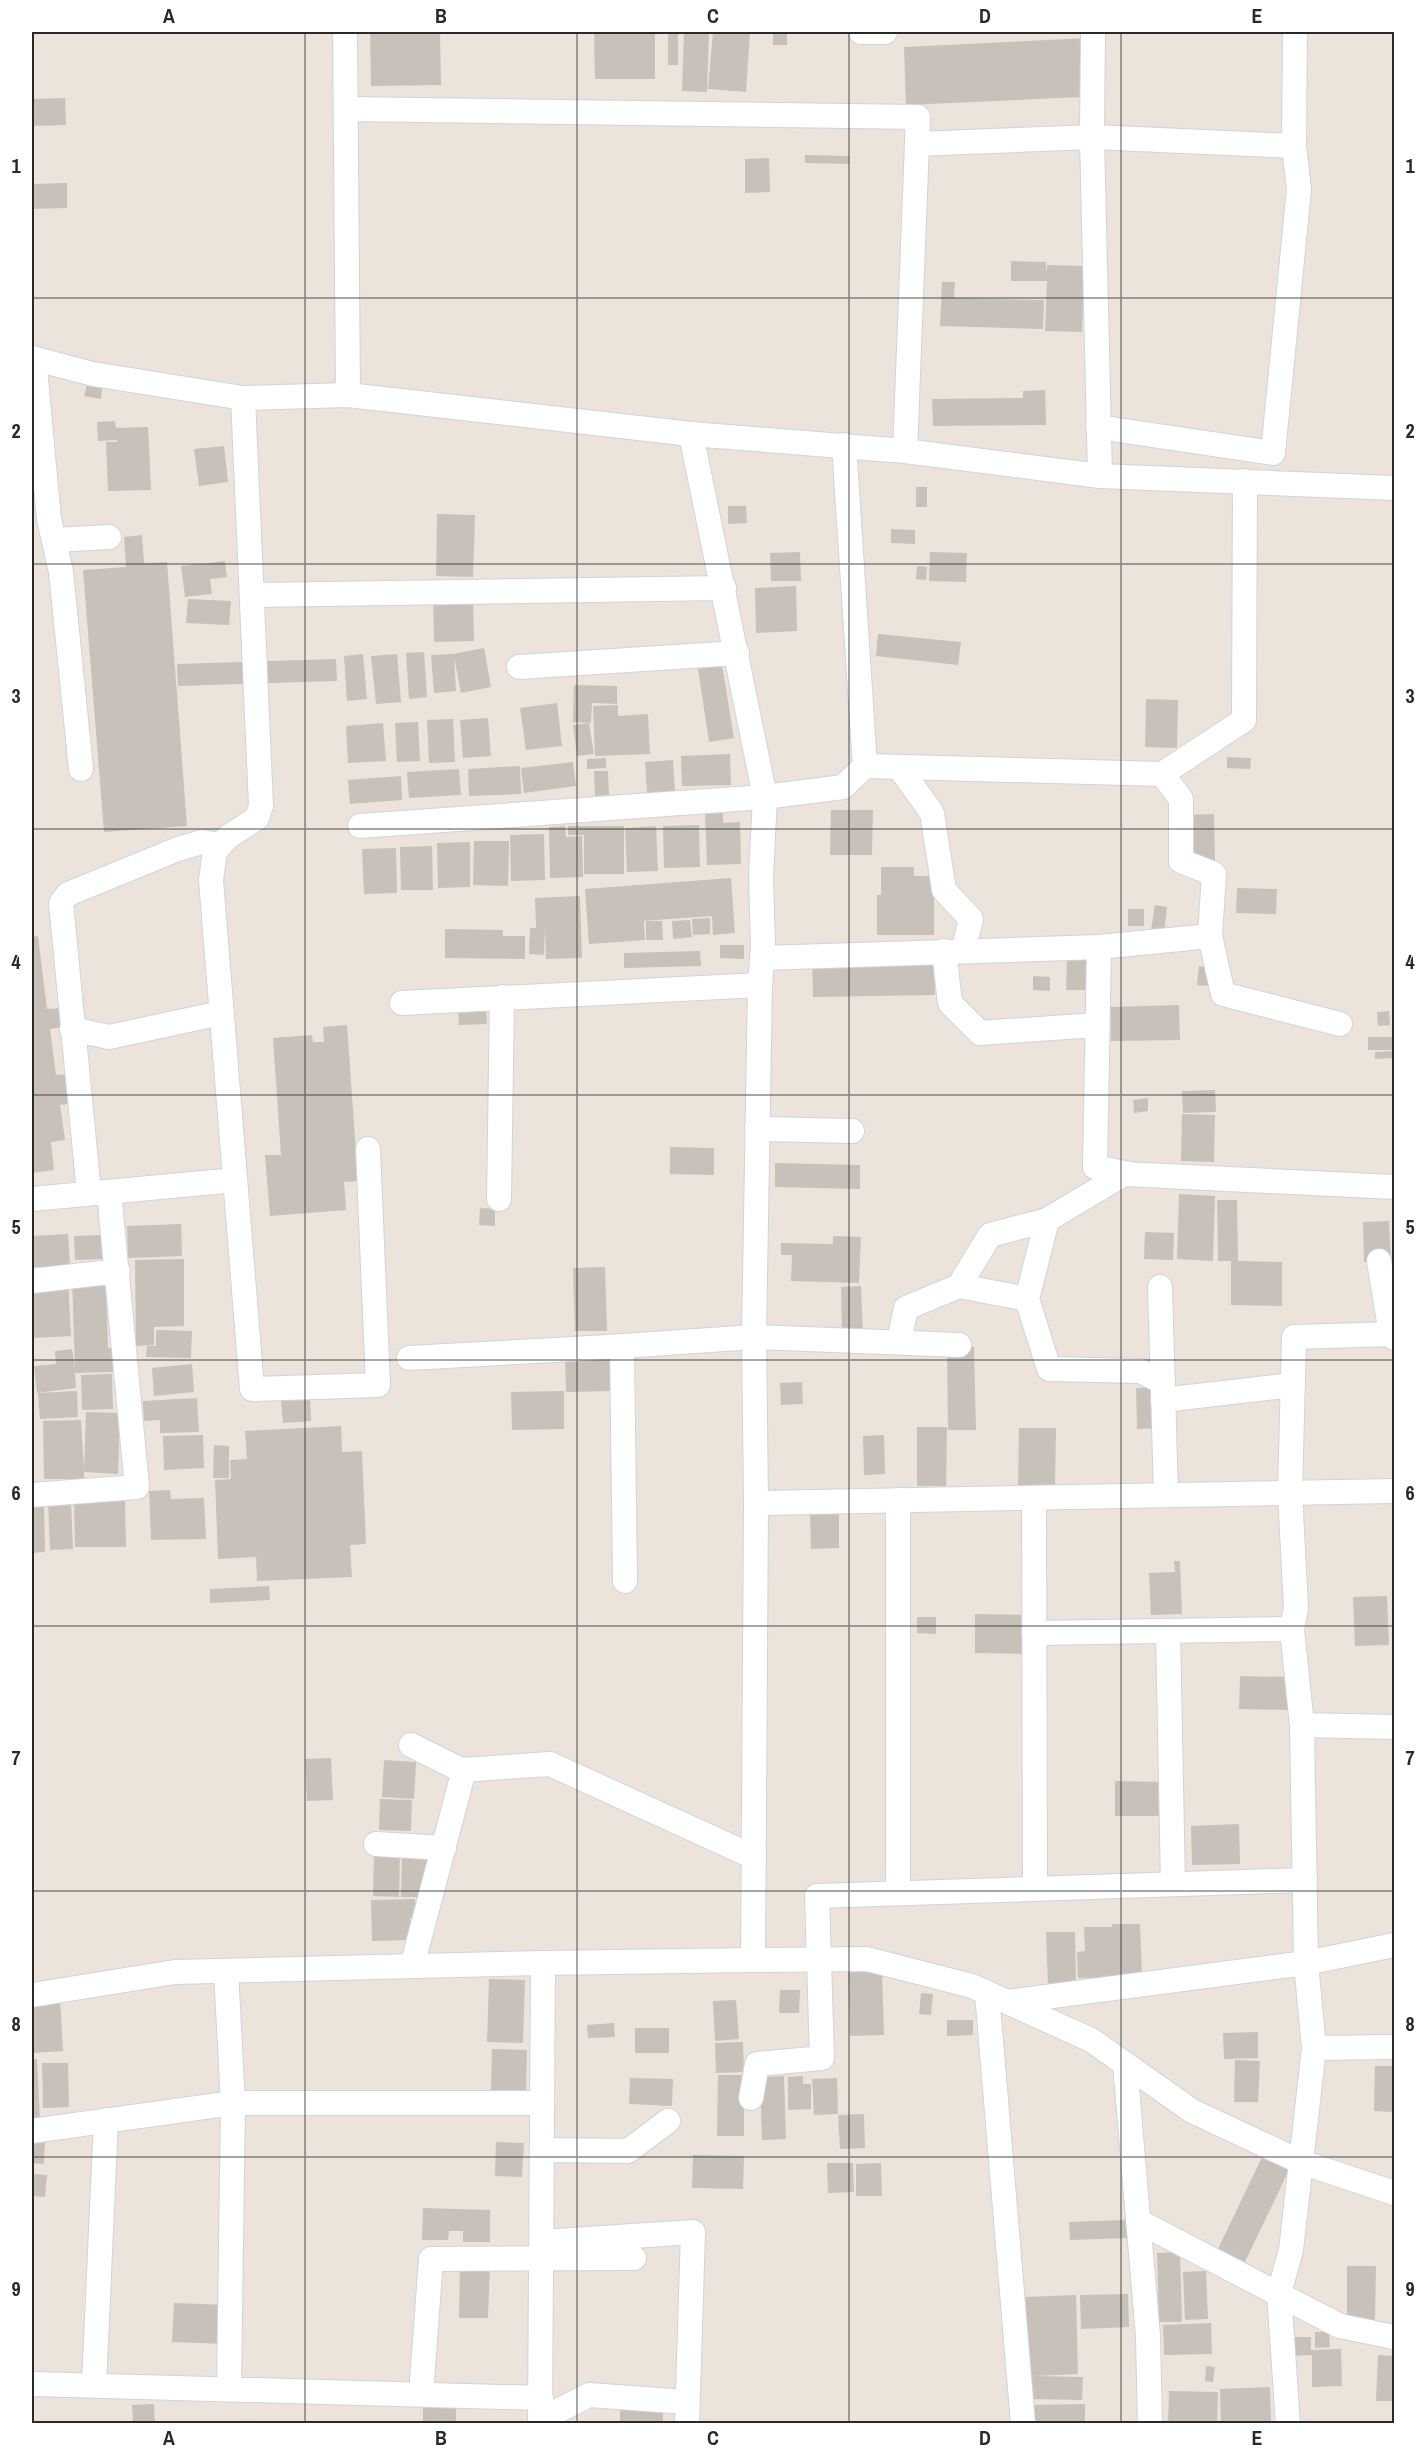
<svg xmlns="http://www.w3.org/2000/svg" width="1426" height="2455" viewBox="0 0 1426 2455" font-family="'Archivo Narrow',sans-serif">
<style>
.building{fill:#c7c1ba}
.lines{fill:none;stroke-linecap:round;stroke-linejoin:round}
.minor-casing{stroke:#cfd3e2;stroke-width:26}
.minor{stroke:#fff;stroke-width:24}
.grid{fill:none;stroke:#292929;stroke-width:1.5;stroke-opacity:0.55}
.neatline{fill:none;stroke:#292929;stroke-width:2}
.grid-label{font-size:20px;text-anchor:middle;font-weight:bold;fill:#292929}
</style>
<rect width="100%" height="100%" fill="#ece4da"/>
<g class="building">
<polygon points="370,32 440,32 441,85 371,86"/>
<polygon points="594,32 655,32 655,79 595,79"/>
<rect x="668" y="32" width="10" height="33"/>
<polygon points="684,32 709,32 707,92 682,91"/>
<polygon points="713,32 750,32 746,92 708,89"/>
<rect x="773" y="32" width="14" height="13"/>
<polygon points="1089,38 1090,66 1080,66 1081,97 906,105 904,47"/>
<polygon points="65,98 66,125 32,126 32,99"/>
<polygon points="805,155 849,156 849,164 805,163"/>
<polygon points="769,158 770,192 745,193 745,159"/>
<polygon points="67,183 67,208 32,209 32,184"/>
<polygon points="1011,261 1046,262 1046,273 1047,265 1084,266 1082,332 1045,331 1047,281 1011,281"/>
<polygon points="942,282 955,282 954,298 1044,300 1043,329 940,326"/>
<polygon points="87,385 102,388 101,399 84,396"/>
<polygon points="1045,390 1046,425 933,426 932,399 1023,398 1023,391"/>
<polygon points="115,421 116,428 148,427 151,490 108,491 106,442 117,442 117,440 98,441 97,422"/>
<polygon points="224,446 228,482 199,486 194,449"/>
<rect x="916" y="487" width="11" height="20"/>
<polygon points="728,506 746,506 747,523 728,524"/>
<polygon points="437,514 475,515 473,577 436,576"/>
<polygon points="891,529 915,530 915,544 891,543"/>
<polygon points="142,535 144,563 167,562 187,826 104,832 83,570 126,567 124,537"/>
<polygon points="800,552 801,581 771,581 770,553"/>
<polygon points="930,552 967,553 966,582 929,581"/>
<polygon points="225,561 227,577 210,579 212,594 185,597 181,566"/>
<polygon points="917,566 927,567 926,580 916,579"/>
<polygon points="796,586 797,631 756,633 755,588"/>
<polygon points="473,596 474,641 434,642 433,598"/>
<polygon points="188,599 231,601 229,625 186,623"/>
<polygon points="878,634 961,642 958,665 876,656"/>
<polygon points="484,648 491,687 461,693 454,657 456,691 434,693 431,655 453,654"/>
<polygon points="424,652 427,697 409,699 406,653"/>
<polygon points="363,654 367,699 347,701 344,656"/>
<polygon points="397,654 401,702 376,704 371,656"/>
<polygon points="336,659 337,681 178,686 177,664"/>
<polygon points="722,665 734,738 709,742 698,669"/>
<polygon points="574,685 617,686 617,704 592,703 591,723 573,722"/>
<polygon points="1146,699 1178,700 1177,748 1145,747"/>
<polygon points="557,703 562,746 526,750 520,708"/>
<polygon points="618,705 618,716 648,714 650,754 595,756 593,706"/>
<polygon points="488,718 491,756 463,758 460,720"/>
<polygon points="453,719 455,762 429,763 427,720"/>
<polygon points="418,722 420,761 397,762 395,723"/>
<polygon points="383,723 386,761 348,763 346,726"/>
<polygon points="589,723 594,754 577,756 573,725"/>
<polygon points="730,754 731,785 682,786 681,756"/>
<polygon points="1227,757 1251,758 1250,769 1227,768"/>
<polygon points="606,758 606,768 587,769 587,759"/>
<polygon points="673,760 675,792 647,793 645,762"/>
<polygon points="573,762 576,786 524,793 521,768"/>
<polygon points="520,766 521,794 469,796 468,769"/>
<polygon points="459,769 461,795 409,798 407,772"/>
<polygon points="594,771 608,771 609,795 595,796"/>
<polygon points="401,776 402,800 350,804 348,780"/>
<polygon points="831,810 873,810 872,855 830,855"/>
<polygon points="723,813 723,823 740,822 741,864 707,865 705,814"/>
<polygon points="1214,814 1215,860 1186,861 1184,815"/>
<polygon points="699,825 700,867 664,868 663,826"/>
<polygon points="565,826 566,837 582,836 583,877 550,878 549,827"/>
<polygon points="568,826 624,826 624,874 584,874 584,835 568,835"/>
<polygon points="656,826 658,871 627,872 625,828"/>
<polygon points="544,834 545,880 511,881 510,835"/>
<polygon points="474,841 509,841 508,886 473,885"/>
<polygon points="470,842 470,887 438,888 437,843"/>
<polygon points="432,846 433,890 401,890 400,847"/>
<polygon points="396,848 397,893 364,894 362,849"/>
<polygon points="881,867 914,867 914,876 934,876 934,935 877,935 877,895 881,895"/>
<polygon points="731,878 735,933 713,935 712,916 642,921 644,921 645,940 589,944 585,889"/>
<polygon points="1237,888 1277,889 1276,914 1236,913"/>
<polygon points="580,896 582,958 546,959 545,927 544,955 529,954 530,928 536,928 535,898"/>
<polygon points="1155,905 1167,907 1164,932 1151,930"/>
<rect x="1128" y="909" width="16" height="17"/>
<polygon points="710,918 710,934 693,935 692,919"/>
<polygon points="690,920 692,937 673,939 672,921"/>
<polygon points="646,921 662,921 663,940 646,940"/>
<polygon points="445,929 503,930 503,936 525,936 525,959 445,958"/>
<polygon points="38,936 47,1009 62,1008 64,1027 50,1029 56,1075 70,1074 74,1103 60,1105 65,1140 51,1142 54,1170 32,1173 32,937"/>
<polygon points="720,945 744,945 744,959 720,958"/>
<polygon points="700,951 701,966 624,968 624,953"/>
<polygon points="1067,952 1094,952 1094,990 1066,990"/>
<polygon points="934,955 935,995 813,997 812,958"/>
<polygon points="1199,966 1211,968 1208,986 1197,985"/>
<polygon points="1033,976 1050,977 1050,991 1033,990"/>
<polygon points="1179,1005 1180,1040 1111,1041 1110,1007"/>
<polygon points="486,1007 487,1024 459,1025 458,1008"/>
<polygon points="1389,1011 1390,1025 1378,1026 1377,1012"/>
<polygon points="347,1025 358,1181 344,1182 346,1210 270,1216 265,1155 281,1155 273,1038 312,1035 313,1042 324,1042 323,1027"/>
<rect x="1368" y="1037" width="25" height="13"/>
<polygon points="1393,1051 1393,1058 1375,1059 1375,1052"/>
<polygon points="1215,1090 1216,1112 1183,1113 1182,1091"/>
<polygon points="1148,1098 1148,1111 1134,1113 1133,1100"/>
<polygon points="1182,1114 1215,1115 1214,1162 1181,1161"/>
<polygon points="670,1147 714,1148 714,1175 670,1174"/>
<polygon points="775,1163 860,1165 860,1189 775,1187"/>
<polygon points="1179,1194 1215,1196 1213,1261 1177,1259"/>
<polygon points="1217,1200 1237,1200 1238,1261 1282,1262 1282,1306 1231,1305 1231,1261 1218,1261"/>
<polygon points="480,1208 495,1209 495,1226 479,1225"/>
<polygon points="1389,1221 1391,1261 1364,1262 1363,1222"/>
<polygon points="181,1224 182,1256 128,1258 127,1226"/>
<polygon points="1145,1232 1174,1233 1173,1260 1144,1259"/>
<polygon points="68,1234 70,1266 34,1267 32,1236"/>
<polygon points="101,1235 102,1259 75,1260 74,1236"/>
<polygon points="833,1236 861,1237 859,1283 791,1281 792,1255 781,1255 781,1243 833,1244"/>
<polygon points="184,1259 184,1326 154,1327 154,1345 136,1346 135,1260"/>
<polygon points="605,1267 607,1331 575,1331 573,1268"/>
<polygon points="72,1277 86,1286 106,1286 108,1348 112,1348 113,1372 75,1373 76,1388 37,1393 34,1366 56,1364 55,1351 72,1349 75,1368"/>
<polygon points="68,1280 71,1336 32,1338 32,1282"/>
<polygon points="861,1286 863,1336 842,1337 841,1287"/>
<polygon points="156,1330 192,1331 191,1358 146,1357 147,1346 156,1346"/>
<polygon points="974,1347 976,1430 948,1430 947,1348"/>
<polygon points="616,1355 617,1391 566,1392 565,1357"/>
<polygon points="192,1364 194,1392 154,1396 152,1368"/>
<polygon points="112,1374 113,1409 82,1410 81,1375"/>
<polygon points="802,1382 803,1404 781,1405 780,1383"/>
<polygon points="1158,1387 1160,1428 1137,1429 1136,1388"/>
<polygon points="77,1391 78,1417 40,1419 38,1393"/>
<polygon points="564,1391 564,1429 512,1430 511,1392"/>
<polygon points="197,1398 199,1432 160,1433 160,1420 144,1421 143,1401"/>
<polygon points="310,1399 311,1421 283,1423 281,1401"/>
<polygon points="86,1412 120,1413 118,1474 84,1472 84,1479 44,1479 43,1421 81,1420 84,1470"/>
<polygon points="341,1426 342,1452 362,1451 366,1544 350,1545 352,1577 257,1581 256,1557 218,1559 215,1480 231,1479 230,1460 247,1459 245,1431"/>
<polygon points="917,1427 947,1427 946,1486 917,1486"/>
<polygon points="1019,1428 1056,1428 1055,1486 1018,1486"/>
<polygon points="203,1435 204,1468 164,1470 163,1436"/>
<polygon points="884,1435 885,1474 864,1475 863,1436"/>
<polygon points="214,1445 229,1446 229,1478 213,1478"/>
<polygon points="170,1490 171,1499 204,1498 206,1539 151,1540 149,1491"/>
<polygon points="125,1498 126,1547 75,1547 74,1499"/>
<polygon points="48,1501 71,1501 73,1549 50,1550"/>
<polygon points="44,1506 45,1552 32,1553 32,1507"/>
<polygon points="839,1510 839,1548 811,1549 810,1511"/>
<polygon points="1174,1561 1180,1561 1182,1614 1151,1615 1149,1573 1175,1572"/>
<polygon points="269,1586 270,1600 210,1603 210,1589"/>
<polygon points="1387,1596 1389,1645 1355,1646 1353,1597"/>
<polygon points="975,1614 1030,1615 1030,1654 975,1653"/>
<polygon points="917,1617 936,1617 936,1634 917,1633"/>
<polygon points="1240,1676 1291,1677 1290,1710 1239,1709"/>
<polygon points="331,1758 333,1800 307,1801 305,1759"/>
<polygon points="384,1760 416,1762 414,1799 382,1797"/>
<polygon points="1115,1781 1165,1782 1164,1816 1115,1816"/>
<polygon points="380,1799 412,1800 411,1831 379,1830"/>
<polygon points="1239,1824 1240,1864 1192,1865 1191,1826"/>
<polygon points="374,1850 400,1850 399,1897 373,1896"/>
<polygon points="402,1850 428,1851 426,1897 401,1897"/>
<polygon points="415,1899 416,1918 410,1918 411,1940 372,1941 371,1900"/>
<polygon points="1112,1924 1140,1924 1142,1977 1078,1978 1077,1952 1085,1951 1084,1927 1112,1927"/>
<polygon points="1046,1932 1075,1932 1076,1984 1048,1985"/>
<polygon points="882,1971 884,2035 850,2036 848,1972"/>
<polygon points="489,1979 525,1980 523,2043 487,2042"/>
<polygon points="780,1990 800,1990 799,2013 779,2013"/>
<polygon points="921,1993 933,1994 931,2015 919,2014"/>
<polygon points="60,1999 63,2051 34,2053 32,2001"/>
<polygon points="736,2000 739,2039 715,2041 713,2001"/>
<polygon points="947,2020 973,2020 973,2035 947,2036"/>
<polygon points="614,2023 615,2037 588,2038 587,2025"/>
<rect x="635" y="2028" width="34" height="25"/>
<polygon points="1258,2032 1258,2058 1224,2059 1223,2033"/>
<polygon points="743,2042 744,2072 716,2073 715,2043"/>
<polygon points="492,2049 527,2050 526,2091 491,2090"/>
<polygon points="32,2059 37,2059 40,2119 32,2120"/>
<polygon points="1235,2060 1260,2061 1258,2102 1234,2102"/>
<polygon points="42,2063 68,2063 69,2107 43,2108"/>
<polygon points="1375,2066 1394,2066 1394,2112 1374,2111"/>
<polygon points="718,2075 744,2075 744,2136 717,2136"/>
<polygon points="784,2076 786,2139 762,2140 760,2077"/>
<polygon points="803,2076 803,2084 811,2084 811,2109 788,2110 788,2077"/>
<polygon points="630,2078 673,2079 672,2106 629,2104"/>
<polygon points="837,2078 838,2114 814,2115 812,2079"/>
<polygon points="864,2114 865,2148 840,2149 838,2115"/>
<polygon points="32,2138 45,2138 44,2164 32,2163"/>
<polygon points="496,2142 524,2143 522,2177 495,2176"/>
<polygon points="1264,2153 1291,2166 1243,2266 1216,2253"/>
<polygon points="693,2155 744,2156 743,2189 692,2188"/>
<polygon points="827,2163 853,2163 854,2192 828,2193"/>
<polygon points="881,2163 882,2196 856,2196 856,2164"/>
<polygon points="32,2174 47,2175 45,2197 32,2196"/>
<polygon points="423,2208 490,2210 490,2242 463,2242 463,2231 449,2231 448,2240 422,2240"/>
<polygon points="1127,2220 1127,2238 1070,2240 1069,2222"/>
<polygon points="1180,2252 1182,2322 1159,2322 1157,2253"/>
<polygon points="460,2264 490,2265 488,2318 459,2318"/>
<polygon points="1347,2266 1376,2266 1375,2322 1347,2321"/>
<polygon points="1206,2271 1208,2319 1185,2320 1183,2272"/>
<polygon points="1128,2294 1129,2327 1081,2329 1080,2295"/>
<polygon points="1076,2295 1078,2374 1035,2376 1083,2377 1082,2400 1028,2399 1025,2297"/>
<polygon points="174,2303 227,2305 226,2344 172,2342"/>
<polygon points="1211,2323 1212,2354 1164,2355 1163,2325"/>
<polygon points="1315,2332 1329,2332 1330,2347 1315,2348"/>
<polygon points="1291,2337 1311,2337 1311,2350 1341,2349 1342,2386 1312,2387 1312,2355 1291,2356"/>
<polygon points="1378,2355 1394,2356 1394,2401 1376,2401"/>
<polygon points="1206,2366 1215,2367 1213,2382 1205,2381"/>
<polygon points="1270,2387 1271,2423 1221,2424 1220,2389"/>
<polygon points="1169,2391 1218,2392 1217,2424 1168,2424"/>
<polygon points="427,2401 456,2402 456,2424 423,2424 423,2408 427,2408"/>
<polygon points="154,2404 155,2424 133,2424 132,2405"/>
<polygon points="1085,2404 1085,2424 1030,2424 1030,2405"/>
<rect x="620" y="2405" width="43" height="19"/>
</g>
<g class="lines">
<g class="minor-casing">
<g id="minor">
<polyline points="345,32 348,395"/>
<polyline points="861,32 885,32"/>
<polyline points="1093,32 1092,137 1100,476"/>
<polyline points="346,109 918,117 905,451"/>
<polyline points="917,144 1092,137 1294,146"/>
<polyline points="32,358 93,374 243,398 348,395 691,434"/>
<polyline points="34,358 49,519 61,572 81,769"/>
<polyline points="243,398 261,806 257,818 228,837 215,851 211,880 252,1389 378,1385 368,1149"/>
<polyline points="1098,427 1273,453 1299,189 1294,146 1295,32"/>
<polyline points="844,445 865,766"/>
<polyline points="1245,481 1244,720 1162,774 1181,799 1181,861 1214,874 1210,936 1223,994 1340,1024"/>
<polyline points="55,540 109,537"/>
<polyline points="252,595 724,588"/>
<polyline points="519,667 737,653"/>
<polyline points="899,767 932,813 944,890 971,919 963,951"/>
<polyline points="360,826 765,797 843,787 865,766 1162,774"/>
<polyline points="1099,947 1095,1167 1129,1174"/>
<polyline points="944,951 950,1003 980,1033 1097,1025"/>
<polyline points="762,958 1099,947 1210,936"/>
<polyline points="402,1003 760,985"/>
<polyline points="72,1029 109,1037 221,1013"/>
<polyline points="757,1129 852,1131"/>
<polyline points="89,1193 61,903 68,894 178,849 202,842 220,845"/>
<polyline points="32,1199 235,1180"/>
<polyline points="499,1199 502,997"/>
<polyline points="1047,1220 1027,1299 1049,1369 1140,1371 1163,1382"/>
<polyline points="1379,1261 1391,1334 1394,1338"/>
<polyline points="32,1281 118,1271"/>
<polyline points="959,1286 1027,1299"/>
<polyline points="1160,1287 1166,1495"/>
<polyline points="899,1342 906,1308 959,1286 990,1235 1047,1220 1124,1174 1394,1187"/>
<polyline points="622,1346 625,1581"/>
<polyline points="409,1358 608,1347 754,1337 959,1345"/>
<polyline points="1163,1400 1293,1385"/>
<polyline points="32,1495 137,1487 109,1192"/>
<polyline points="1034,1498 1035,1889"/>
<polyline points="898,1500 898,1893"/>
<polyline points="756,1503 1394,1491"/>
<polyline points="1168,1631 1173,1884"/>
<polyline points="1034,1633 1292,1629"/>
<polyline points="1302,1725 1394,1727"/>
<polyline points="411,1745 461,1770 550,1764 754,1857"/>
<polyline points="376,1844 444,1848"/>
<polyline points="753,1960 867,1959 972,1986 1091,2040 1192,2111 1301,2162 1394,2193"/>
<polyline points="412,1966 464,1770"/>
<polyline points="226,1971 233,2103 229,2388"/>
<polyline points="987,1993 1023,2424"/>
<polyline points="32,1995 175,1972 543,1963"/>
<polyline points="1008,2002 1306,1963 1394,1945"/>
<polyline points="1314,2048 1394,2047"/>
<polyline points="1125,2064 1148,2336 1150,2424"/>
<polyline points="751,2098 757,2064 822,2058 817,1896 1305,1880"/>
<polyline points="32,2131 233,2103 542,2103"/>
<polyline points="542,2150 628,2151 668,2121"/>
<polyline points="1138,2221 1340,2326 1394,2337"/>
<polyline points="542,2242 693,2232 687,2424"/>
<polyline points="32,2384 541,2398"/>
<polyline points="94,2385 106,2120"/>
<polyline points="421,2394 431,2259 634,2258"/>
<polyline points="540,2420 589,2395 687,2402"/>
<polyline points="540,2424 543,1963 753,1960 756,1503 754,1337 760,985 763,946 761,876 765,797 691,434 905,451 1100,476 1394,488"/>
<polyline points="1288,2424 1279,2293 1291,2250 1314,2048 1306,1963 1302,1725 1292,1629 1296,1608 1290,1493 1294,1337 1394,1334"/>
</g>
</g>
<use href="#minor" class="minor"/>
</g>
<path class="grid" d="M305,32V2424M577,32V2424M849,32V2424M1121,32V2424M32,298H1394M32,564H1394M32,829H1394M32,1095H1394M32,1360H1394M32,1626H1394M32,1891H1394M32,2157H1394"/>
<rect width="1426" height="2455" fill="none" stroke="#ffffff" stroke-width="66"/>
<rect x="33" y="33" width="1360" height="2389" class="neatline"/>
<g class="grid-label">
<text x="169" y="23">A</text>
<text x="441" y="23">B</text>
<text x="713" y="23">C</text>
<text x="985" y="23">D</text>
<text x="1257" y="23">E</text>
<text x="16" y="173">1</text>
<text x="1410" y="173">1</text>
<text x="16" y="438">2</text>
<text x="1410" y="438">2</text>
<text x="16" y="703">3</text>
<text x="1410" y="703">3</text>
<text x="16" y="969">4</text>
<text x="1410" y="969">4</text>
<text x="16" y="1234">5</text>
<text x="1410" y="1234">5</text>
<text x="16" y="1500">6</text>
<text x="1410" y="1500">6</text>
<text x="16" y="1765">7</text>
<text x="1410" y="1765">7</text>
<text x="16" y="2031">8</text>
<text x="1410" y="2031">8</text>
<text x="16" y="2296">9</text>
<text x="1410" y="2296">9</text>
<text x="169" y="2445">A</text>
<text x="441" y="2445">B</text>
<text x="713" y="2445">C</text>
<text x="985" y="2445">D</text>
<text x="1257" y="2445">E</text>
</g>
</svg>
